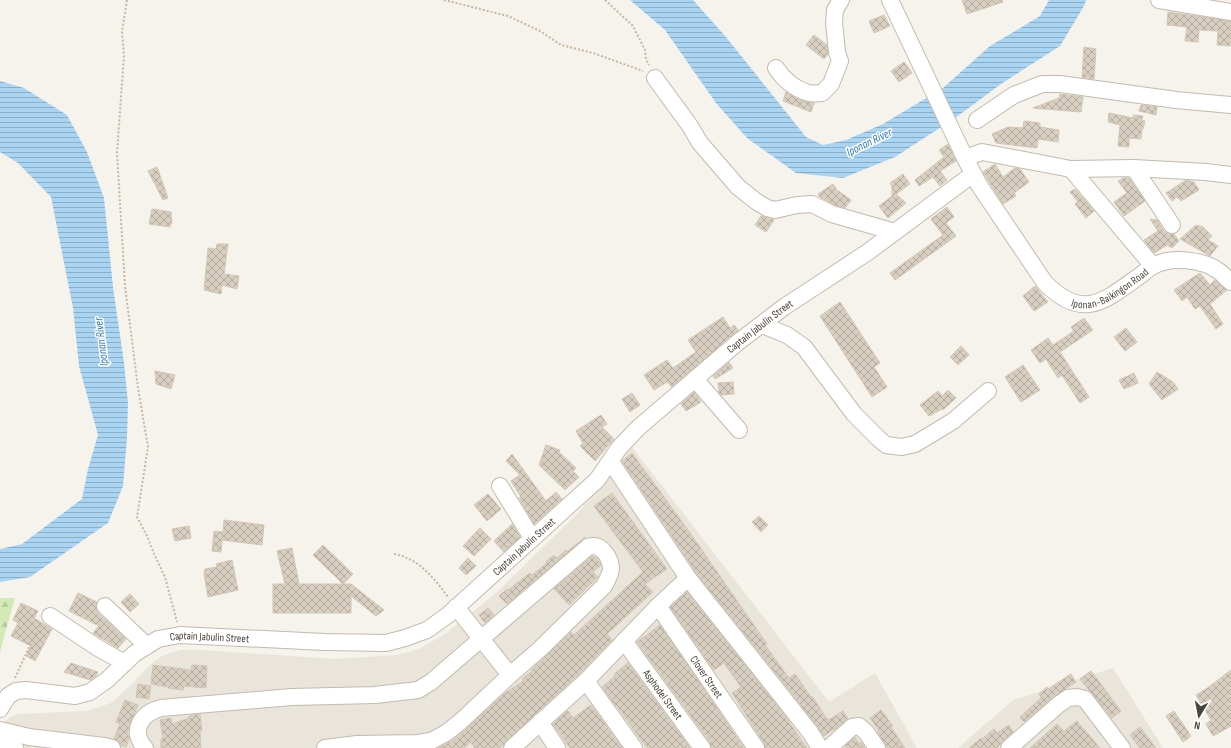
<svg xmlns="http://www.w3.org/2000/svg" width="1231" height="748" viewBox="0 0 1231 748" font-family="'Sofia Sans Condensed',sans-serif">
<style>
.residential{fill:#eae5da}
.forest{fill:url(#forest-firs)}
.water{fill:url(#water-rules)}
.building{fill:url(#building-cross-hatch);stroke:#d3c7b4}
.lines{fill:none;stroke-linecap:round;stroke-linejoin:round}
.minor-casing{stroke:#c2bbae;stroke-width:18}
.path{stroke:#c4b79f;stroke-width:2;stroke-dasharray:2 2;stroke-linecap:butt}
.minor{stroke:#fff;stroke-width:16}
.labels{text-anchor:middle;stroke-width:3;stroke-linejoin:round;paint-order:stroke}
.street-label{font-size:11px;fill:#4b4439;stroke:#fff}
.water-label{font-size:12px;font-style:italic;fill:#2e7ab2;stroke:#fff}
</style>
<defs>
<pattern id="forest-firs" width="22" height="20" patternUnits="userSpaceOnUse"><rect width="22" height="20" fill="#d2eab5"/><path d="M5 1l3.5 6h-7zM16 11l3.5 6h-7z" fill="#b6ca9c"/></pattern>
<pattern id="water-rules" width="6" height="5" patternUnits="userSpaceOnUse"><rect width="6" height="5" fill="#a9d4f2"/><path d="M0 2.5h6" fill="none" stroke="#8caec5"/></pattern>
<pattern id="building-cross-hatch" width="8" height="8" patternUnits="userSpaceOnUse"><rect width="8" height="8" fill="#d8cfc1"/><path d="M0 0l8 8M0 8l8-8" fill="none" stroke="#b1aa9e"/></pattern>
</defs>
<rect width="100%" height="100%" fill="#f6f3ec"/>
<g class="residential">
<polygon points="632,447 829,702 875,673 917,748 0,748 2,724 10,717 18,714 87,711 111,703 132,684 150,665 162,656 180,650 200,650 335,659 397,655 419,649 445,634 496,593 576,515 600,487"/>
<polygon points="1113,668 1163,748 958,748 1013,700"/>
</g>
<polygon class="forest" points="0,598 15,598 0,652"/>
<g class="water">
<polygon points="630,0 693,0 726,37 806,137 823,145 846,140 883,124 943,88 990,46 1040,16 1049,0 1086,0 1084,6 1060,46 1001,84 955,118 895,157 843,178 796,173 747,138 716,103 665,30"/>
<polygon points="0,81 24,88 67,115 87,152 104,198 113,287 124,363 128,403 127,438 123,486 108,523 30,577 0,582 0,549 22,544 82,499 88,469 98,435 79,366 73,308 51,197 18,163 0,152"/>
</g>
<g class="building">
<polygon points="962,0 1002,0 1003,2 967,14"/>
<polygon points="1168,12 1231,21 1230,46 1217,45 1218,31 1199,30 1198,42 1185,41 1187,27 1167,25"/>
<polygon points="884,15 890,26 874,33 869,21"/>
<polygon points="814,35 827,45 828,54 824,59 806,45"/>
<polygon points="1084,47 1096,49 1094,79 1082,77"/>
<polygon points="904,62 912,73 899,82 891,71"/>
<polygon points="786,92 800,100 814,103 811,112 783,101"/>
<polygon points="1060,94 1083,97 1081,112 1033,108 1059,98"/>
<polygon points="1141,105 1157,107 1156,115 1139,111"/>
<polygon points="1109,113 1133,118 1133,115 1143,116 1142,120 1145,121 1143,129 1142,129 1141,139 1129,138 1129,147 1118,146 1120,125 1108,122"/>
<polygon points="1024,121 1040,123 1040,127 1059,130 1058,142 1038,139 1037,148 996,143 992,134 1008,127 1023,128"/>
<polygon points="948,144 956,161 940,171 947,180 940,186 933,177 919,186 915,180 944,157 939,150"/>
<polygon points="995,164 1003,177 1015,168 1020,169 1029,182 1014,193 1016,196 1003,204 983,172"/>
<polygon points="157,167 168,198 163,200 148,171"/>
<polygon points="903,174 910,184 896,194 906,203 888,218 879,206 892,196 892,186 890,183"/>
<polygon points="1123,178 1128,178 1130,179 1145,201 1124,216 1114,202 1127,193 1118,181"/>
<polygon points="1186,180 1194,182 1199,190 1181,201 1177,197 1172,201 1166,193"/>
<polygon points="833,184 837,190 851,200 845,208 835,205 820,197 818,194"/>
<polygon points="1075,189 1094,211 1086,218 1075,204 1078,202 1070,192"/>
<polygon points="947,207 954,217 946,223 956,236 895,280 890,273 943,235 931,219"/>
<polygon points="152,209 171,212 172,224 170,223 170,227 149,224"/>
<polygon points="761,216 774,220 766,232 755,225"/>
<polygon points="1150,219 1157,220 1164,231 1168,234 1174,234 1179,241 1172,248 1167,245 1154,253 1144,240 1158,231"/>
<polygon points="1196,225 1203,227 1212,236 1208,240 1218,246 1210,256 1180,239"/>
<polygon points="217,244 228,244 224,274 239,276 237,289 222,285 221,294 204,290 208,248 216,249"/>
<polygon points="1200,273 1210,285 1215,280 1227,290 1210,304 1223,324 1216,329 1200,306 1195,309 1187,297 1182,301 1174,290"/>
<polygon points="1035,286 1048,302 1034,311 1023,296"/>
<polygon points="840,302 880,363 874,367 887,387 872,397 820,316"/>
<polygon points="723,317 730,328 734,325 738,330 672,387 667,382 654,390 644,375 667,360 673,368 696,352 688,340"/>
<polygon points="1084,318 1093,330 1060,352 1089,397 1080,403 1062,375 1058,378 1046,359 1040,363 1031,350 1048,338 1053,345 1074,331 1071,327"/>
<polygon points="1126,328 1137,342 1125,351 1114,337"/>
<polygon points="961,346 969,355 958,365 950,357"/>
<polygon points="729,362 733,368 715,379 713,376"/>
<polygon points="1023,365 1040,390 1021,402 1005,377"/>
<polygon points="155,371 175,375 171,389 156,384"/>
<polygon points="1157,372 1173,382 1178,389 1162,400 1149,384"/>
<polygon points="1134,373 1138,383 1124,389 1119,380"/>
<polygon points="733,382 734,394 721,395 719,392 718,383"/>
<polygon points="948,390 956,398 943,410 942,409 929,416 920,405 938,391 942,396"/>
<polygon points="694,392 701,402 686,411 681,404"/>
<polygon points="632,393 640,405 630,412 622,399"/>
<polygon points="601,415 607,424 602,427 614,439 595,461 580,446 583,443 576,431"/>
<polygon points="546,445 560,450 559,452 576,468 573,471 579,477 565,490 539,465"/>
<polygon points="632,453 688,530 767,644 765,645 789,678 795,674 811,697 812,696 827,719 828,718 829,720 843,711 848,719 834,730 834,729 824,736 790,691 699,577 622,461"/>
<polygon points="512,454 546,501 556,492 562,499 534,524 519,498 521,497 511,481 520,475 506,461"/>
<polygon points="612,493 667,569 645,584 653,592 607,634 612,640 579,674 506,741 503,745 499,748 475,748 471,742 464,748 438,748 452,741 466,729 504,694 523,681 522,679 532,671 531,670 571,632 574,635 643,572 594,506"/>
<polygon points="488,494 501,509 487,521 474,505"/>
<polygon points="759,516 768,525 761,532 752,522"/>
<polygon points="224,520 264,525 262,545 222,540 221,552 212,551 214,531 223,532"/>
<polygon points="512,524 520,537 504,552 494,541"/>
<polygon points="189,526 191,538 175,541 172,529"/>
<polygon points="480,528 491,539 474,556 463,546"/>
<polygon points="585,537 585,538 507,604 499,596 507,589 508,590 530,573 532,575 547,563 546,561 554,555 557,558 566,550 567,552"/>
<polygon points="323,545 353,574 343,584 351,584 384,610 376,616 351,596 351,613 273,613 273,584 285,584 277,551 292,548 299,584 343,584 313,555"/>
<polygon points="592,556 597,558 601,565 593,572 598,577 569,605 554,589"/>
<polygon points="468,558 476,566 466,575 459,568"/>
<polygon points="232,560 238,590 208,597 204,574 205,569 217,567 216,564"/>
<polygon points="687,592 782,712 807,748 765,748 764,743 732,693 741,687 724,663 714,670 670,607"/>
<polygon points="78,593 97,602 96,608 98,613 126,639 118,648 93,633 99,626 69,611"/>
<polygon points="130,594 139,604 130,612 121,602"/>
<polygon points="21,603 38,611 34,618 52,629 35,661 26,656 31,646 11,636 18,623 13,620"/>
<polygon points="488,608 494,615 485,623 479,615"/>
<polygon points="660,625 744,748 711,748 710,742 637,642"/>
<polygon points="71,663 98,672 96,676 90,680 64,672"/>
<polygon points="628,663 690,748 647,748 616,705 616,706 602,687 615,676 614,674"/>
<polygon points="153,665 191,670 192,665 207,666 206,688 184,686 183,690 168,688 169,687 151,684"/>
<polygon points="1231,670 1231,726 1213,736 1206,724 1211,720 1196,695 1206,689"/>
<polygon points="1091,671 1121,711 1112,718 1080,679"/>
<polygon points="1071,674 1076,682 1053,697 1024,722 1020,717 1041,698 1039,694 1047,687 1048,689"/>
<polygon points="138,684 151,686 149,699 136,697"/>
<polygon points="125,700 138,705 129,726 127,735 129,736 129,739 126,747 121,745 118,741 114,739 120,724 116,722"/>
<polygon points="591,705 622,748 570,748 553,724 566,712 568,711 573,718"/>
<polygon points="881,710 893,726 891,727 905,748 886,748 885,743 877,732 879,731 870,718"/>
<polygon points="1174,711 1191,736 1183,742 1166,716"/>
<polygon points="200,714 202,731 200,731 201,748 161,748 161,739 163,739 160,720 171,718 172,724 189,718 189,716"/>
<polygon points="1077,721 1100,748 1030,748 1057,724 1064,731"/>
<polygon points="1009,725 1013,732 1003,741 997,748 969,748 981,738 982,739 994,729 997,733"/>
<polygon points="1140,727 1156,748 1140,748 1130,735"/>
<polygon points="855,737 859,744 861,742 865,748 847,748 845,746"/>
</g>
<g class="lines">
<g class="minor-casing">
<g id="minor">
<path id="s1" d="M890,0L965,158L979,185L1045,283C1082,320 1102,303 1138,277C1143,274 1147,269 1153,266C1171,256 1203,259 1220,272C1224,275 1227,279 1231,282"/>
<polyline points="1159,0 1231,12"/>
<path d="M776,68C783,79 796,90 809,93C813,94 818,93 822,93L831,84L840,61L837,52L834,23L835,10L841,0"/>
<polyline points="655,78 690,126 700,143 738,187 757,202 767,208 775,210 797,205 812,204 832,214 895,232"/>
<polyline points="977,120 1014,95 1042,84 1060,84 1176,100 1231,105"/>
<polyline points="965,158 982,152 1071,169 1134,168 1206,172 1231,175"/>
<polyline points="1134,168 1172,225"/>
<polyline points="1071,169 1153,266"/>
<polyline points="762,325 787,335 804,347 854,414 879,439 886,445 902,447 915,444 953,421 988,391"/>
<polyline points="695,379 739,430"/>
<polyline points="611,462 688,578 810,732 820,748"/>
<polyline points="500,486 532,538"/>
<polyline points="105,606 147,646"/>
<path id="s2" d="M658,606L756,748"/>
<polyline points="456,607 510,675"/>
<polyline points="50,616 98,648 125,663"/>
<path id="s3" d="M624,641L702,748"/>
<polyline points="586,681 634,748"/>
<path id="s4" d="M0,709L8,696L16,691L26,690L75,696L90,692L107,680L134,654L158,639L180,635L325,642L386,643L405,638L427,630L448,615L597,480L619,448L638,428L737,343L784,307L868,252L973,174"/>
<polyline points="540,722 557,748"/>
<polyline points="0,730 29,737 104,746 112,748"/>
<polyline points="0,745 15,748"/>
<path d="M145,748C129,730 142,713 161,708L292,697L375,695L418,690L431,682L588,547C600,542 610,556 611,568C611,574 607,580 604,586L540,649L510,675L460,722L446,733L431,741L418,743L357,744L325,748"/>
<polyline points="512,748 586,681 658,606 688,578"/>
<polyline points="829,748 852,727 859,726 866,732 877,748"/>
<polyline points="1009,748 1058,705 1068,698 1077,697 1085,699 1122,748"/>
</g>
</g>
<g class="path">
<polyline points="127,0 122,32 124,56 117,153 125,286 138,388 148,447 137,517 147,536 155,556 165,577 177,622"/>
<polyline points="444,0 508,16 540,31 561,45 593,53 643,71"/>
<polyline points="605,0 633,26 645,50 646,59 649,65"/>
<path d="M394,554C418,558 434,578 448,597"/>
<polyline points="15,678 31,643 41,625"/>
</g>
<use href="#minor" class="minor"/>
</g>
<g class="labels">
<g class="street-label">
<text dy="4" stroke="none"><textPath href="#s1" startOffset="399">Iponan-Baikingon Road</textPath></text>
<text dy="4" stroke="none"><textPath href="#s4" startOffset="910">Captain Jabulin Street</textPath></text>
<text dy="4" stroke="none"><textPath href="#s4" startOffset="586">Captain Jabulin Street</textPath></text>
<text dy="4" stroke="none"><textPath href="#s4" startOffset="238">Captain Jabulin Street</textPath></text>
<text dy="4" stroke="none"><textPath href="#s2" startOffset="86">Clover Street</textPath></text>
<text dy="4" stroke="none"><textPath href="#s3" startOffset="66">Asphodel Street</textPath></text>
</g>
<g class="water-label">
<text transform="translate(869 142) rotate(-26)" y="4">Iponan River</text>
<text transform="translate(101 342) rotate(-97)" y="4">Iponan River</text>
</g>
</g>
<g transform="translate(1199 716) rotate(190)" stroke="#ffffff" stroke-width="3" paint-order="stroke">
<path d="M0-3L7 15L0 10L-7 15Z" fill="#4b4439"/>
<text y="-6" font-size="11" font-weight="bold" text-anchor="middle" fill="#4b4439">N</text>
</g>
</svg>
